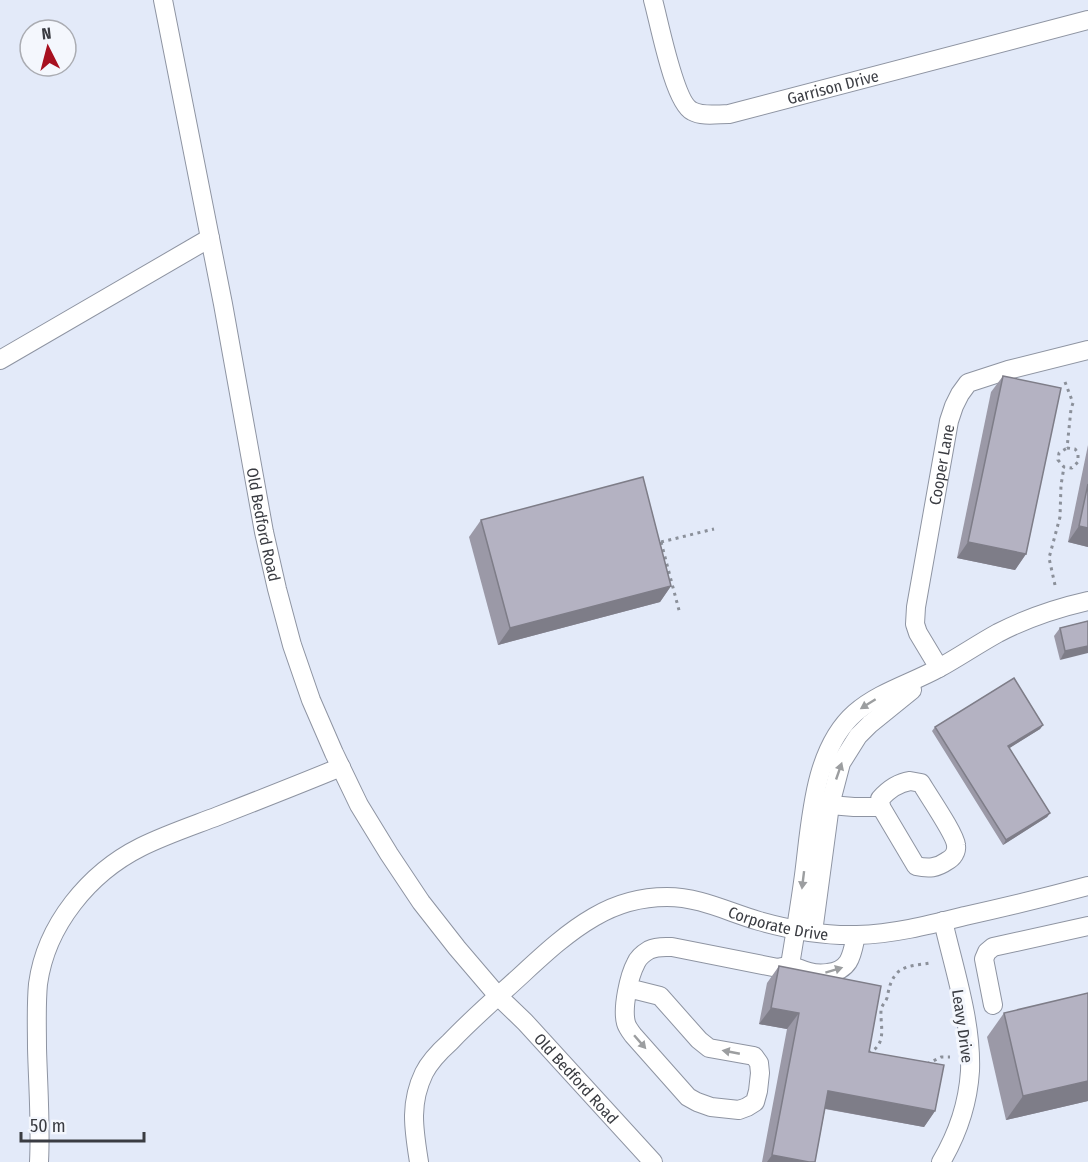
<svg xmlns="http://www.w3.org/2000/svg" width="1088" height="1162" viewBox="0 0 1088 1162" font-family="'Fira Sans Condensed',sans-serif">
<style>
.lines{fill:none;stroke-linecap:round;stroke-linejoin:round}
.minor-casing{stroke:#8e94a2;stroke-width:20}
.path{stroke:#8b909a;stroke-width:3;stroke-dasharray:3 4.5;stroke-linecap:butt}
.minor{stroke:#fff;stroke-width:18}
.wall{fill:#9b99a7}
.shaded-wall{fill:#7e7d88}
.building{fill:#b4b2c2;stroke:#7e7d88;stroke-width:1.5}
.oneway{fill:#9c9ea0}
.labels{text-anchor:middle;stroke-width:6;stroke-linejoin:round;paint-order:stroke}
.street-label{font-size:16px;fill:#3a3c42;stroke:#f4f7fd}
</style>
<rect width="100%" height="100%" fill="#e3eaf9"/>
<g class="lines">
<g class="minor-casing">
<g id="minor">
<path id="s1" d="M163,0L223,304L264,532L277,589L292,645L311,700L334,753L359,805L389,854L421,902L457,948L498,996L525,1022L653,1162"/>
<path id="s2" d="M653,0C659,21 674,102 692,111C703,117 717,114 729,114L1088,20"/>
<polyline points="0,360 210,238"/>
<path id="s3" d="M939,668L918,633L915,624L916,607L949,421L954,406L960,394L968,383L1008,370L1088,350"/>
<path d="M910,781L921,783C928,795 955,834 956,845C957,852 953,858 947,861C937,868 929,869 916,866L881,807L880,799C888,790 897,783 910,781Z"/>
<polyline points="830,805 854,807 881,807"/>
<polyline points="813,932 830,805 841,763 858,736 870,724 912,690"/>
<path d="M790,965C795,935 800,905 804,875C811,822 813,750 855,713C879,692 912,683 939,668C959,657 978,644 998,633C1027,618 1057,608 1088,601"/>
<path d="M628,988L660,996L699,1040L709,1048L754,1056L759,1063L760,1073L758,1091L755,1102L747,1107L739,1110L711,1107L697,1102L688,1097L633,1035C630,1031 627,1027 626,1023C622,1008 629,976 636,963C638,958 644,953 649,950C657,946 664,947 672,947L778,968C796,964 794,968 809,972C816,974 822,974 828,973C851,970 852,954 856,935"/>
<polyline points="993,1005 984,959 987,952 993,947 1088,926"/>
<path d="M39,1162C41,1124 38,1086 37,1048C37,1027 36,1005 38,984C46,925 89,873 141,847C165,835 192,826 218,816C259,800 300,784 341,767"/>
<path id="s4" d="M419,1162C414,1130 409,1104 424,1073C430,1061 440,1051 450,1042C468,1023 487,1006 506,989C534,964 561,936 594,917C616,904 642,897 667,897C700,897 728,912 759,921C791,930 824,936 857,935C894,934 929,925 965,916C1006,907 1047,897 1088,886"/>
<path d="M941,1162C957,1135 968,1103 970,1071C972,1022 954,969 943,921"/>
</g>
</g>
<g class="path">
<polyline points="1065,382 1073,403 1071,409 1067,448"/>
<polygon points="1067,448 1075,449 1078,453 1078,462 1072,468 1064,467 1058,460 1059,453"/>
<polyline points="661,542 680,614"/>
<polyline points="661,542 714,529"/>
<polyline points="1055,585 1049,558 1060,517 1061,485 1064,467"/>
<path d="M868,1053C888,1045 880,1025 881,1011C881,1006 885,1003 887,998C889,989 890,980 898,972C906,965 919,965 930,963"/>
<polyline points="927,1064 941,1057 950,1057"/>
</g>
<use href="#minor" class="minor"/>
</g>
<g class="wall">
<polygon points="1003,376 1026,554 1015,570 957,558 991,392"/>
<polygon points="1088,445 1088,547 1068,542"/>
<polygon points="481,520 671,586 660,602 498,645 469,537"/>
<polygon points="1088,621 1060,660 1054,636 1060,628"/>
<polygon points="1043,725 1040,729 1009,748 1050,813 1047,817 1003,845 932,731 935,727"/>
<polygon points="779,966 869,1052 935,1111 924,1127 825,1109 815,1162 762,1162 787,1029 759,1024 767,983"/>
<polygon points="1088,993 1088,1101 1006,1120 987,1037 1004,1013"/>
</g>
<g class="shaded-wall">
<polygon points="1079,526 1088,528 1088,547 1068,542"/>
<polygon points="968,542 1026,554 1015,570 957,558"/>
<polygon points="671,586 660,602 498,645 510,628"/>
<polygon points="1088,646 1088,653 1060,660 1065,651"/>
<polygon points="1043,725 1040,729 1005,751 1008,746"/>
<polygon points="1050,813 1047,817 1003,845 1006,840"/>
<polygon points="771,1008 799,1013 787,1029 759,1024"/>
<polygon points="1088,1081 1088,1101 1006,1120 1023,1096"/>
<polygon points="828,1091 935,1111 924,1127 816,1107"/>
<polygon points="772,1155 809,1162 767,1162"/>
</g>
<g class="building">
<polygon points="1003,376 1061,388 1026,554 968,542"/>
<polygon points="643,477 671,586 510,628 481,520"/>
<polygon points="1088,484 1088,528 1079,526"/>
<polygon points="1088,621 1088,646 1065,651 1060,628"/>
<polygon points="1014,678 1043,725 1008,746 1050,813 1006,840 935,727"/>
<polygon points="779,966 881,986 869,1052 944,1065 935,1111 828,1091 815,1162 809,1162 772,1155 799,1013 771,1008"/>
<polygon points="1088,993 1088,1081 1023,1096 1004,1013"/>
</g>
<defs><path id="oneway-solid" d="M-6-.8H1V-3.2L6.5 0L1 3.2V.8H-6Z" transform="scale(1.5)"/></defs>
<g class="oneway">
<use href="#oneway-solid" transform="translate(868 704) rotate(148)"/>
<use href="#oneway-solid" transform="translate(839 771) rotate(-71)"/>
<use href="#oneway-solid" transform="translate(803 880) rotate(97)"/>
<use href="#oneway-solid" transform="translate(834 970) rotate(-17)"/>
<use href="#oneway-solid" transform="translate(640 1042) rotate(49)"/>
<use href="#oneway-solid" transform="translate(731 1052) rotate(-169)"/>
</g>
<g class="labels">
<g class="street-label">
<text dy="6" stroke="none"><textPath href="#s2" startOffset="264">Garrison Drive</textPath></text>
<text dy="6" stroke="none"><textPath href="#s3" startOffset="212">Cooper Lane</textPath></text>
<text dy="6" stroke="none"><textPath href="#s1" startOffset="534">Old Bedford Road</textPath></text>
<text dy="6" stroke="none"><textPath href="#s4" startOffset="514">Corporate Drive</textPath></text>
<text transform="translate(963 1026) rotate(82)" y="6">Leavy Drive</text>
<text dy="6" stroke="none"><textPath href="#s1" startOffset="1182">Old Bedford Road</textPath></text>
</g>
</g>
<g transform="translate(48 48) rotate(354)"><circle r="28" fill="#f4f7fd" stroke="#aaacb2" stroke-width="1.5"/>
<path d="M0-4.5L10 22L0 15L-10 22Z" fill="#a71020"/>
<text y="-9" font-size="16" font-weight="bold" text-anchor="middle" fill="#3a3c42">N</text>
</g>
<path d="M21 1132v9h123v-9" fill="none" stroke="#3a3c42" stroke-width="3"/>
<text x="30" y="1132" font-size="18" fill="#3a3c42" stroke="#f4f7fd" stroke-width="4.5" paint-order="stroke">50 m</text>
</svg>
